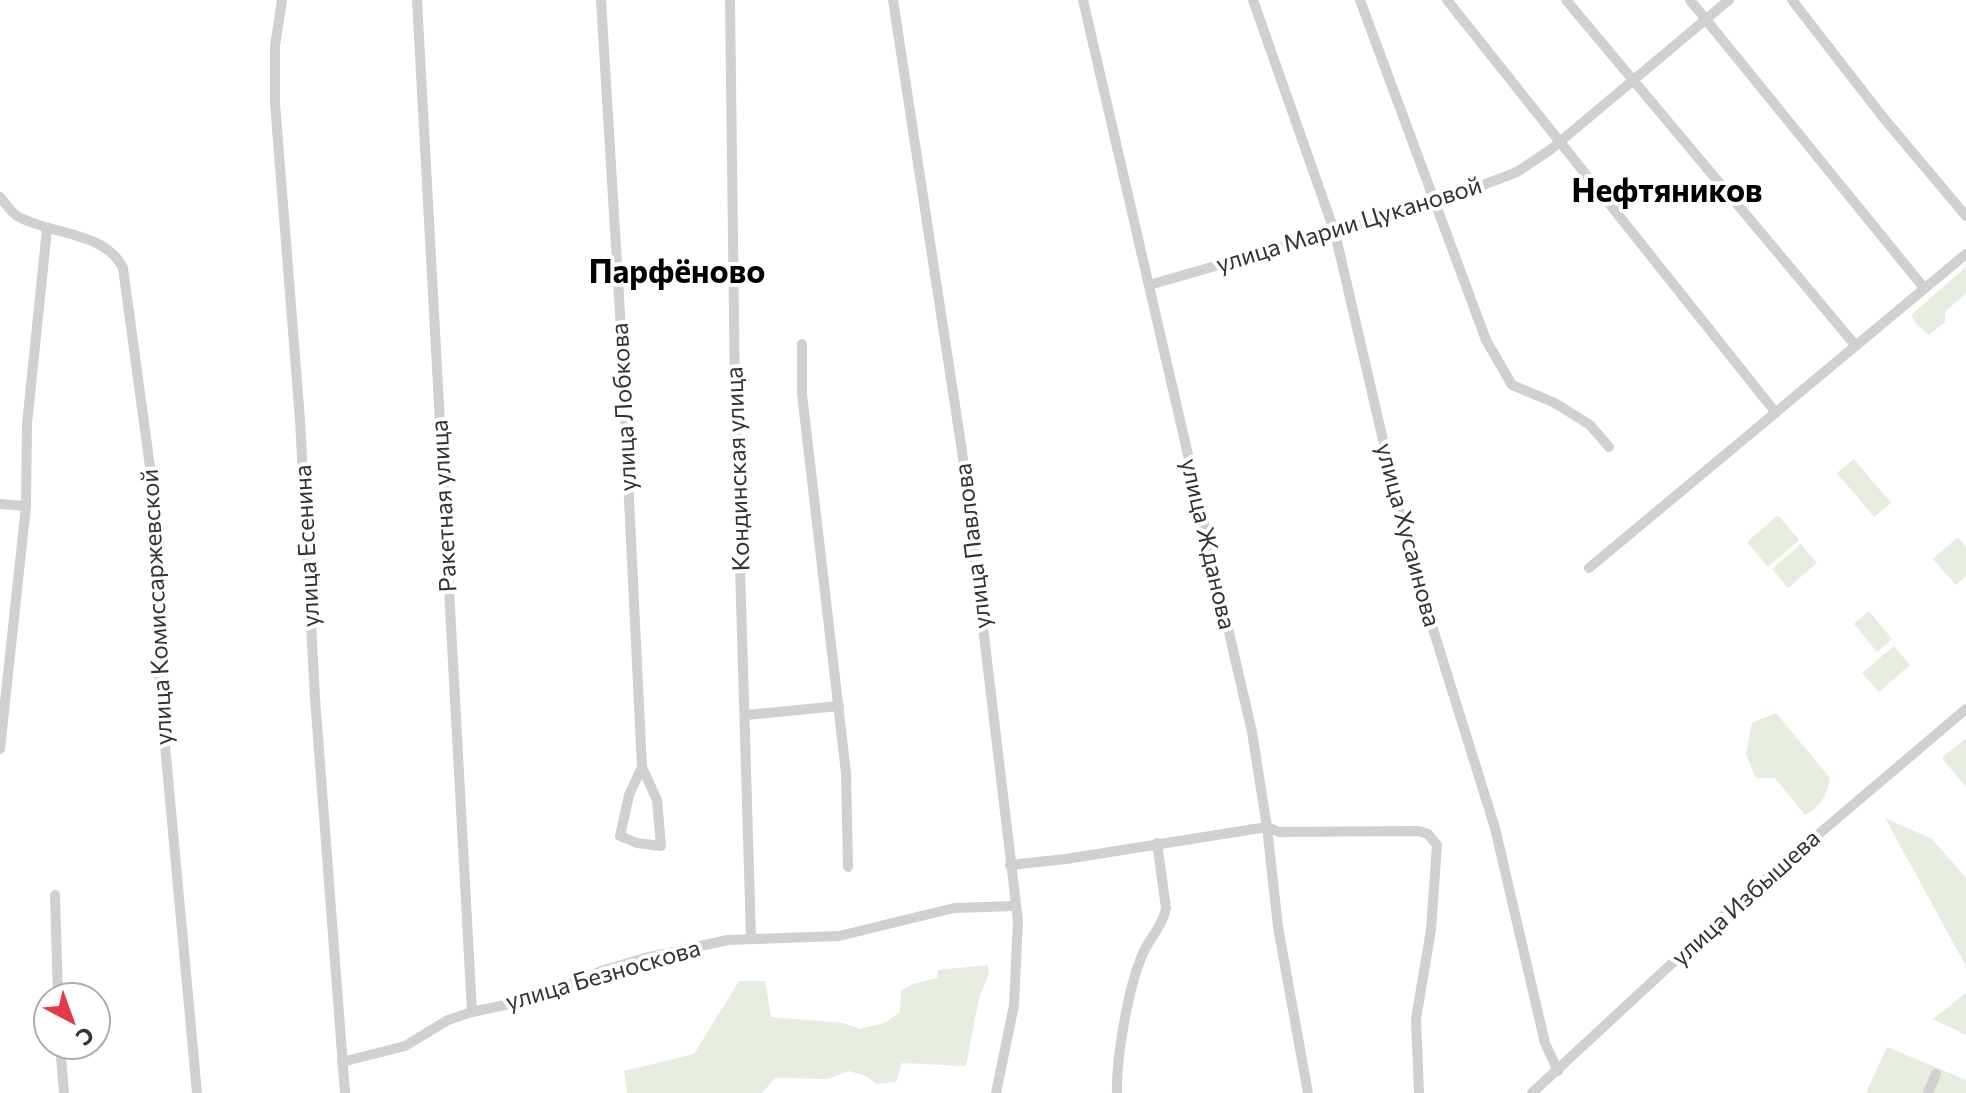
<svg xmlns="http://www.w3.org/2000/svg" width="1966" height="1093" viewBox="0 0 1966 1093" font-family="Commissioner,sans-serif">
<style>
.green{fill:#e6ecdf}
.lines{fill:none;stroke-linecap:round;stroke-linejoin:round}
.minor{stroke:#d0d0d0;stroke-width:10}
.labels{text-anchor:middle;stroke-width:8;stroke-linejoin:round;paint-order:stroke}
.street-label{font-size:24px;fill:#333;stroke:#fff}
.district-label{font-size:32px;font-weight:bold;fill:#000;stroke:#fff}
</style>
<rect width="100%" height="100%" fill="#fff"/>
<g class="green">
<polygon points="1966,267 1966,293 1945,312 1945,322 1929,335 1916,324 1911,315"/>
<polygon points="1854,459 1891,503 1874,517 1837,473"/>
<polygon points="1778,515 1799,540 1768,567 1747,542"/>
<polygon points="1958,537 1966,547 1966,576 1956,585 1933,559"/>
<polygon points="1801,544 1817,563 1788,588 1772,569"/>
<polygon points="1869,611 1892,639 1877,652 1854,624"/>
<polygon points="1894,646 1910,665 1879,692 1862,673"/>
<path d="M1776,713L1830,778C1826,796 1822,806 1805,815L1775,778H1756L1746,754L1752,723Z"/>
<polygon points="1966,738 1966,787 1942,758"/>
<polygon points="1885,818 1932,839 1966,878 1966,966"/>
<polygon points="988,965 989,973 979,998 966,1066 902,1063 896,1082 877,1084 864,1075 848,1071 828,1079 775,1078 762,1093 627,1093 624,1071 694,1054 739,981 765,981 771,1017 843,1023 860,1029 884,1023 900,1012 901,991 913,984 937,978 938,970"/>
<polygon points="1966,993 1966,1035 1933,1019"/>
<polygon points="1887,1047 1966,1080 1966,1093 1866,1093"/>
</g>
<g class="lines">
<g class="minor">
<polyline points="282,0 275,46 275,103 300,420 315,698 345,1093"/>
<polyline points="417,0 472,1012"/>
<polyline points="601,0 620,313 642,767 657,800 661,846 637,843 620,836 629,795 642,767"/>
<polyline points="730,0 735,398 751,938"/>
<polyline points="893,0 962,451 1018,921 1014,1005 996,1093"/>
<polyline points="1083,0 1252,732 1267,827 1278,927 1308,1093"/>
<polyline points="1253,0 1335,233 1409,552 1495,828 1545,1043 1558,1071"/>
<polyline points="1360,0 1486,340 1512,385 1555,403 1590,425 1609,447"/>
<polyline points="1447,0 1776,413"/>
<polyline points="1566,0 1856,346"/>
<polyline points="1690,0 1924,288"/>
<polyline points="1792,0 1882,116 1966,216"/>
<path d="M0,197C5,203 11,212 17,216C50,235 105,231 123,268L153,489L160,691L197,1093"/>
<polyline points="1149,285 1436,203 1517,172 1550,150 1729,0"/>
<polyline points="802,344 802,394 846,773 848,867"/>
<polyline points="0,504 26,506"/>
<polyline points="1589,568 1966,254"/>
<polyline points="746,715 839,706"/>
<polyline points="0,749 26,506 27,424 47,229"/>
<polyline points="1010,865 1066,859 1267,827 1279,832 1419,831 1428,834 1437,845 1431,930 1416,1019 1419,1093"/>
<polyline points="55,895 58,997"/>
<polyline points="60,1045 64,1093"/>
<polyline points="342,1062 405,1046 448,1020 472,1012 538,998 601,971 645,958 728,940 839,936 954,908 1015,906"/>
<path d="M1117,1093C1116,1059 1128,990 1141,958C1147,940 1163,927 1166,908L1157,843"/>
<polyline points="1532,1093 1735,905 1966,709"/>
<polyline points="1928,1093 1936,1074"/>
</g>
</g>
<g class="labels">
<g class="street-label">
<text transform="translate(1349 225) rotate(-17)" y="8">улица Марии Цукановой</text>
<text transform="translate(624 407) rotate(-93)" y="8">улица Лобкова</text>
<text transform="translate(738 469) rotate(-92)" y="8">Кондинская улица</text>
<text transform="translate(444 506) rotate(-93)" y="8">Ракетная улица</text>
<text transform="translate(1408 535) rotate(75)" y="8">улица Хусаинова</text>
<text transform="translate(1208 544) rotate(77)" y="8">улица Жданова</text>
<text transform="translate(307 546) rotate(-93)" y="8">улица Есенина</text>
<text transform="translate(973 546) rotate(-97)" y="8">улица Павлова</text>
<text transform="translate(157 607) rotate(-93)" y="8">улица Комиссаржевской</text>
<text transform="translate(1746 898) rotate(-42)" y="8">улица Избышева</text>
<text transform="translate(603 975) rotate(-16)" y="8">улица Безноскова</text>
</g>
<g class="district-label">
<text x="1667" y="202">Нефтяников</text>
<text x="677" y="283">Парфёново</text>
</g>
</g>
<g transform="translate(72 1021) rotate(139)"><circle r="38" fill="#ffffff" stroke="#adadad" stroke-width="2"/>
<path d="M0-6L14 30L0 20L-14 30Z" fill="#e63946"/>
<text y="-12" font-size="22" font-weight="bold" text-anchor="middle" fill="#333333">С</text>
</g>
</svg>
